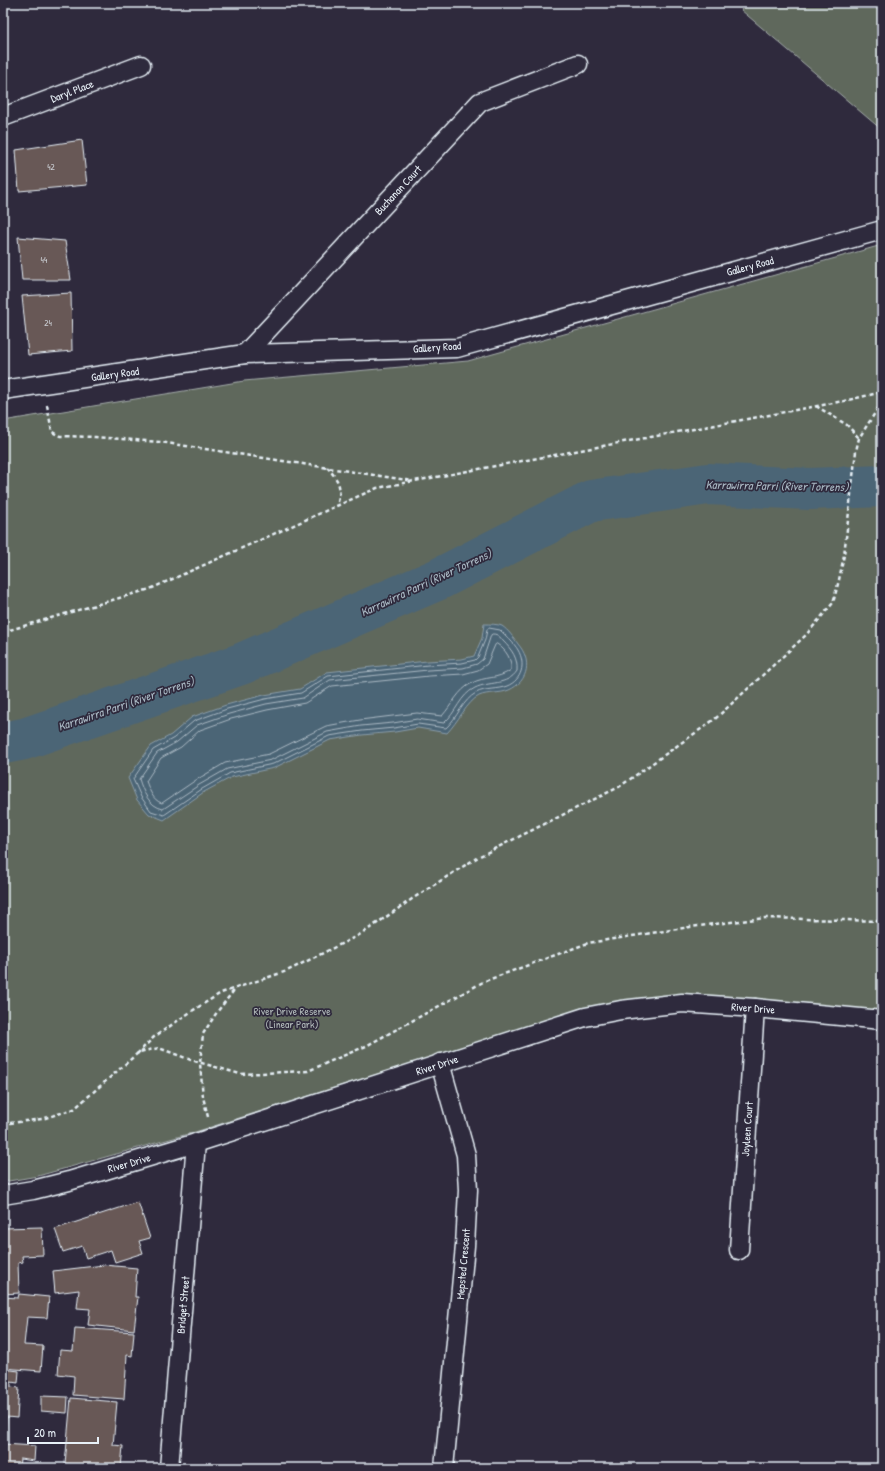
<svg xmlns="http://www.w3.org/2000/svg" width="885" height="1471" viewBox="0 0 885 1471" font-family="'Patrick Hand',sans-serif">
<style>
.green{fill:#5f685c;stroke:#a4acaa}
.water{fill:#4c6576;stroke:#8a9daa}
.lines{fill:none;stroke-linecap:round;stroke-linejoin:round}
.shore{stroke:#aab9c4;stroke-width:1}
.river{stroke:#4c6576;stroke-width:42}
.building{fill:#685856;stroke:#e8f1f8}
.street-casing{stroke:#e8f1f8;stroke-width:21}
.path{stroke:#e8f1f8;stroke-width:2.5;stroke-dasharray:4 3;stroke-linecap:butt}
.street{stroke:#2f2a3d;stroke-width:18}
.labels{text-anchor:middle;stroke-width:3.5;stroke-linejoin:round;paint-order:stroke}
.number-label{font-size:9px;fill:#c8cbd0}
.street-label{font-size:11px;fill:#e8f1f8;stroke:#2f2a3d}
.park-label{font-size:11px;fill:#b1baba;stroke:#2f2a3d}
.water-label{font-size:12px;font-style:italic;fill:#aab9c4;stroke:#2f2a3d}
</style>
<rect width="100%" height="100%" fill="#2f2a3d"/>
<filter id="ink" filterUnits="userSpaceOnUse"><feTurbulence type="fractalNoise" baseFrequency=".025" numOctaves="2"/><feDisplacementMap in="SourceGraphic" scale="8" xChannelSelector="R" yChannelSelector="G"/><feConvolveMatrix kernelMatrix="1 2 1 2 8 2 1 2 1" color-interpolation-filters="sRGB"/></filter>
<g filter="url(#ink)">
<g class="green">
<polygon points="747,3 882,3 882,130 741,10"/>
<polygon points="882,245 882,1011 689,994 640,998 564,1015 195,1132 38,1176 3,1182 3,421 244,381 468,361"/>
</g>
<path class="water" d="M484,624C489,624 498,624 502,626C508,630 514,638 518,644C532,660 529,681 509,690C500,694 488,692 479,696C468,701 457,723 447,733L418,728L395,732L362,735L330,740L274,768L232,777L204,792L164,820L149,814L137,800L128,778L151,746L171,735L192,717L226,705L264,695L300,689L327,672L427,661L462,659L474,656L482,638Z"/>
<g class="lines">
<g class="shore">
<path d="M489,628L500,630C506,636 514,643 518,650C526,664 522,680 507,686C497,690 485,688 476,693C463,700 457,718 446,728L418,724L394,728L362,731L329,736L273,764L230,773L202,789L164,815L151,811L141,797L133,779L153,750L174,738L194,721L227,709L265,699L301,693L328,676L428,665L462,663L475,660L478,657L485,640L487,630Z"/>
<path d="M493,634C498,634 500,637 503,641C512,650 518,658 517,671C507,686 489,681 475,688C460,695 456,713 444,723L417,719L393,723L361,726L327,732L271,760L227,769L199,785L163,809C149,806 143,792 139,779L157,753L177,742L197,725L229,714L266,704L303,698L330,680L428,670L463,668L477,664L483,659L491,635Z"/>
<path d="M497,644C506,650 512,659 511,670C497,680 485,676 472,683C458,690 452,705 442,716L417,713L360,720L326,726L269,754L225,763L196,780L162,803C153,801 149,789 146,781L161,758L181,747L200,730L231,719L267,710L305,703L332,686L429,676L463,674L478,670L487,664L495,645Z"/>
</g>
<polyline class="river" points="3,743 24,739 241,664 439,579 591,501 708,484 810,489 882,486"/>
</g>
<g class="building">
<polygon points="82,140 87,185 19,191 16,150"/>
<polygon points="18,237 65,241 71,280 22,280"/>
<polygon points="71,293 72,351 28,355 22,296"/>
<polygon points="138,1202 150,1238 139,1241 143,1253 115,1262 111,1250 86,1258 82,1246 63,1252 55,1229"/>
<polygon points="42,1227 43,1255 22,1256 23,1262 18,1263 19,1293 3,1294 3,1228"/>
<polygon points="104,1265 137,1268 135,1297 138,1297 134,1330 88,1325 90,1309 77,1308 79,1290 55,1293 53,1271"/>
<polygon points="19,1294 49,1297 47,1318 27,1317 24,1345 43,1346 41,1371 3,1368 3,1297 18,1298"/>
<polygon points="75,1328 134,1332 132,1356 127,1355 124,1399 73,1395 74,1376 58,1374 60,1350 73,1351"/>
<polygon points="3,1369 19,1371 18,1383 11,1382 11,1387 19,1388 17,1418 7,1417 5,1442 3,1442"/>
<polygon points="41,1396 68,1397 67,1413 41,1411"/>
<polygon points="71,1398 117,1402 113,1445 123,1446 121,1468 65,1464"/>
<polygon points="3,1444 35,1446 34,1461 20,1459 19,1468 3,1468"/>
</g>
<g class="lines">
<g class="street-casing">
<g id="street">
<polyline points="3,117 141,65"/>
<polyline points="245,354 480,102 578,64"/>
<polyline points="3,390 245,354 457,348 882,230"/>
<polyline points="440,1063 466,1155 468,1190 465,1246 444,1468"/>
<polyline points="3,1195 33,1190 69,1181 196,1143 585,1017 621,1010 682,1003 755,1008 882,1020"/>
<polyline points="739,1250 755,1008"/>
<polyline points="169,1468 196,1143"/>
</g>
</g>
<g class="path">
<polyline points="47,405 52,432 60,436 95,437 160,442 413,481"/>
<polyline points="816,406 847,425 859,438"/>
<path d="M327,467C340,482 342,487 337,506"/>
<polyline points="3,632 150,589 377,488 844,401 882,392"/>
<polyline points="137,1054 154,1037 192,1011 221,993 287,971 363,933 412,899 478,857 619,787 715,719 806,635 833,603 839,580 844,555 856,451 859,438 882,402"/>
<polyline points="208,1117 203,1097 200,1063 203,1034 217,1012 235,989"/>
<polyline points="3,1124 42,1119 74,1109 139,1052 159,1048 191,1060 240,1074 308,1071 366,1046 485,981 588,943 690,927 765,918 882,921"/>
</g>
<use href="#street" class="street"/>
</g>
</g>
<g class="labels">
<g class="number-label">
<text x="51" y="170">42</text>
<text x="44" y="263">44</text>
<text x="48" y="326">24</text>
</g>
<g class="street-label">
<text transform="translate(72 91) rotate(-21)" y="4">Daryl Place</text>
<text transform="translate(398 190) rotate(-47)" y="4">Buchanan Court</text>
<text transform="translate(750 266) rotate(-15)" y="4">Gallery Road</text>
<text transform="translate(437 347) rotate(-4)" y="4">Gallery Road</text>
<text transform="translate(115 374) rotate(-8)" y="4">Gallery Road</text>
<text transform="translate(753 1008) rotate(4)" y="4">River Drive</text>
<text transform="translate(437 1065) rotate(-18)" y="4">River Drive</text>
<text transform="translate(747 1129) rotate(-86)" y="4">Joyleen Court</text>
<text transform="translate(129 1163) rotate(-16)" y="4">River Drive</text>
<text transform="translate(463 1264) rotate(-85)" y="4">Mepsted Crescent</text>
<text transform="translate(183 1305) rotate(-85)" y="4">Bridget Street</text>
</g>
<g class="park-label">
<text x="292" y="1015">River Drive Reserve<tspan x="292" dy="13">(Linear Park)</tspan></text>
</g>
<g class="water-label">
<text transform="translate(777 486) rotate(1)" y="4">Karrawirra Parri (River Torrens)</text>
<text transform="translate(426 583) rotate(-25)" y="4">Karrawirra Parri (River Torrens)</text>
<text transform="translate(126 704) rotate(-19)" y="4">Karrawirra Parri (River Torrens)</text>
</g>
</g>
<rect width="885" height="1471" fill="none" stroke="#2f2a3d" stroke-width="16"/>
<rect x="8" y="8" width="869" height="1455" fill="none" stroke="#e8f1f8" stroke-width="1.5" filter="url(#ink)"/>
<path d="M28 1437v6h70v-6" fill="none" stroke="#e8f1f8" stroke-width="2"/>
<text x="34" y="1437" font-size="12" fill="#e8f1f8" stroke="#2f2a3d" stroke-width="3" paint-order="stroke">20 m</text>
</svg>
